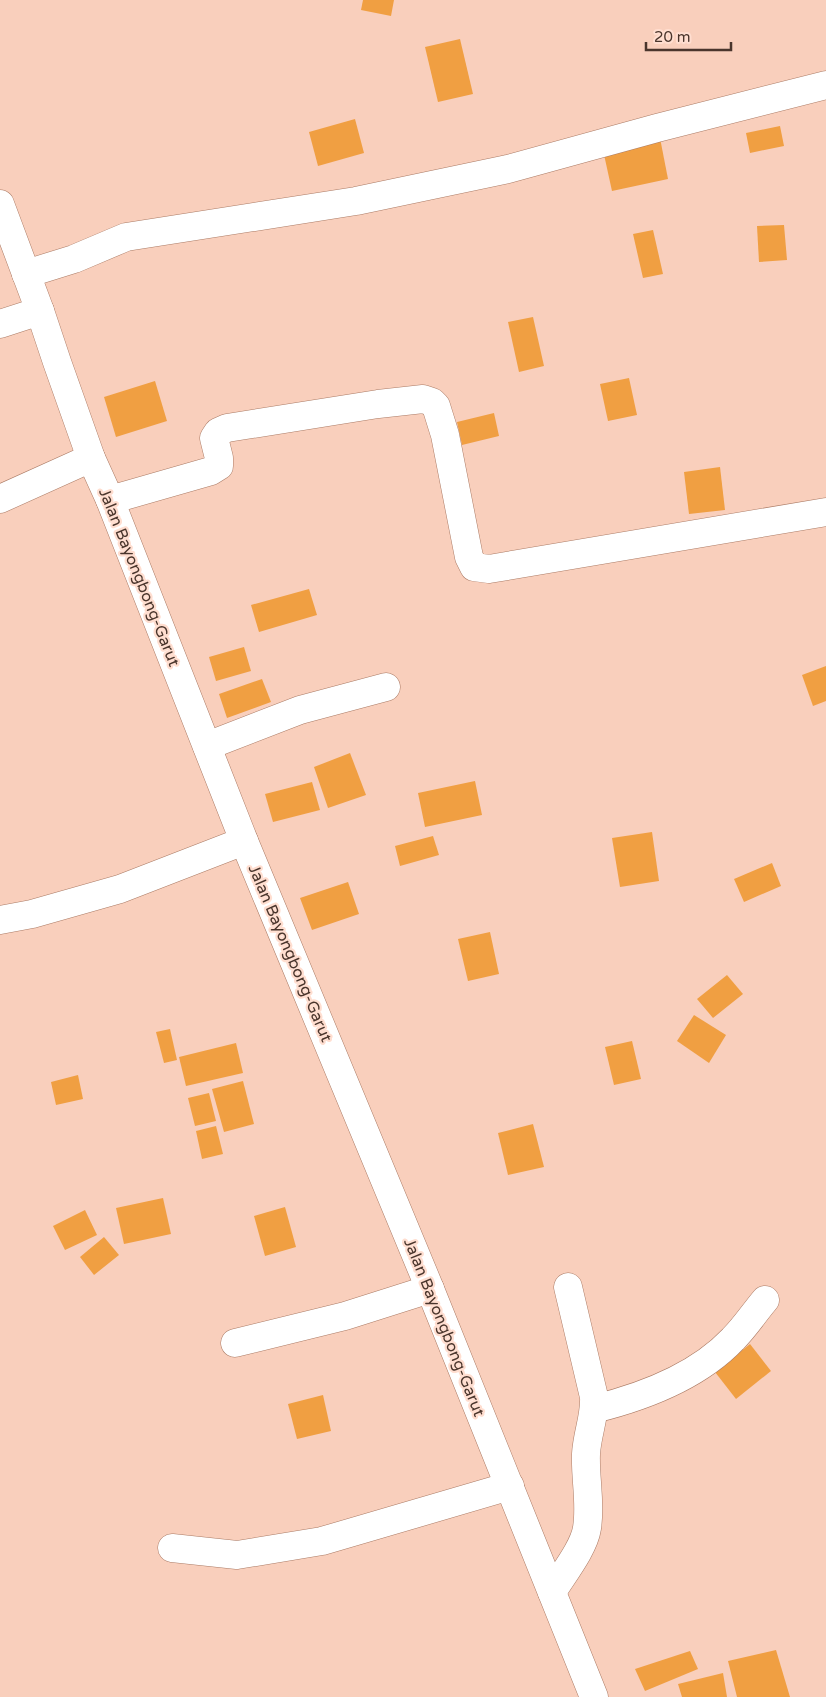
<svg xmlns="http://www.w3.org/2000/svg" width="826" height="1697" viewBox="0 0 826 1697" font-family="'Varela Round',sans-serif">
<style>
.building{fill:#f09f42}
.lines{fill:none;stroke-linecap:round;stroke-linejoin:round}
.street-casing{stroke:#ab7b65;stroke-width:29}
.primary-casing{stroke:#ab7b65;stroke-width:29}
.street{stroke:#fff;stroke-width:28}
.primary{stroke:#fff;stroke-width:28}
.labels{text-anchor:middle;stroke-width:4.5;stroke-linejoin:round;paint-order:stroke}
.street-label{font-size:16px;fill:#4a352c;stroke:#ffded0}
</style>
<rect width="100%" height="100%" fill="#f9cfbc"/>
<g class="building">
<polygon points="363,0 394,0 391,16 361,10"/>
<polygon points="460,39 473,94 438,102 425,47"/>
<polygon points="355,119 364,153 318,166 309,132"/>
<polygon points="780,126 784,146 750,153 746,133"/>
<polygon points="660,138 668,179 612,191 603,150"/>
<polygon points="784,225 787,260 759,262 757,226"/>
<polygon points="653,230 663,274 643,278 633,234"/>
<polygon points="533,317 544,366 519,372 508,322"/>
<polygon points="629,378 637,415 608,421 600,384"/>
<polygon points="155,381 167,421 116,437 104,397"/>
<polygon points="494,413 499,436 462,445 457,422"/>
<polygon points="720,467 725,510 689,514 684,472"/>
<polygon points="309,589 317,615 259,632 251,605"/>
<polygon points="244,647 251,671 216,681 209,657"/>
<polygon points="826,666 826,701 813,706 802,675"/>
<polygon points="262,679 271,702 227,718 219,694"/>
<polygon points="350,753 366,795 328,808 314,767"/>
<polygon points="475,781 482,815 425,827 418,793"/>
<polygon points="312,782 320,810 273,822 265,794"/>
<polygon points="652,832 659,881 620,887 612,838"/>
<polygon points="433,836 439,855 400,866 395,846"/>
<polygon points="772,863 781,886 744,902 734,879"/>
<polygon points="348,882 359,914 312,930 300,898"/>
<polygon points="490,932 499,974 468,981 458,939"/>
<polygon points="727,975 743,994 713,1018 697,999"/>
<polygon points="694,1015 726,1035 709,1063 677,1041"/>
<polygon points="170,1029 177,1060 164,1063 156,1032"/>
<polygon points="632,1041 641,1079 614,1085 605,1047"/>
<polygon points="236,1043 243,1073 186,1086 179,1057"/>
<polygon points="78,1075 83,1099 56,1105 51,1082"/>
<polygon points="243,1081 254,1124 224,1132 212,1089"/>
<polygon points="209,1093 216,1121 195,1126 188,1098"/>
<polygon points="533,1124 544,1167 508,1175 498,1133"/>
<polygon points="216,1126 223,1154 202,1159 196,1131"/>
<polygon points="163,1198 171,1234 124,1244 116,1208"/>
<polygon points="285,1207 296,1247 265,1256 254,1216"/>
<polygon points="85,1210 97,1235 65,1250 53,1226"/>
<polygon points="104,1237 119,1255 94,1275 80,1257"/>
<polygon points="750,1344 771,1371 736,1399 715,1372"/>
<polygon points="323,1395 331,1431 297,1439 288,1404"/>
<polygon points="776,1650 790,1697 737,1697 728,1661"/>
<polygon points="690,1651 698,1669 645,1691 635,1669"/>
<polygon points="723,1673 727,1697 682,1697 678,1684"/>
</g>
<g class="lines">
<g class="street-casing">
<g id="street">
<polyline points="26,274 74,259 126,237 356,201 508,169 657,128 826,85"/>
<polyline points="0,324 40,311"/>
<polyline points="0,499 91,458"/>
<polyline points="110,500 211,471 219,466 219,458 214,438 218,432 227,428 378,404 423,399 432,402 436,406 445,435 469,557 474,567 489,569 826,512"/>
<polyline points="207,746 300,710 386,687"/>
<polyline points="0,920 32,914 120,889 244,841"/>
<polyline points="235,1343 345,1316 430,1289"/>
<path d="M594,1409C643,1397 698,1376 733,1339C745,1327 754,1313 765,1300"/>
<polyline points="172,1548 237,1555 322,1541 510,1486"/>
<path d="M552,1592C563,1574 584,1548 587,1528C591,1503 585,1479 586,1454C587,1434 595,1417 594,1397L568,1287"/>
</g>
</g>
<g class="primary-casing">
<polyline id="primary" points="0,204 40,311 57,362 91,458 110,500 244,841 430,1289 594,1697"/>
</g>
<use href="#street" class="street"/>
<use href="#primary" class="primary"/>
</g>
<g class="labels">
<g class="street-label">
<text transform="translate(140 577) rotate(68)" y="6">Jalan Bayongbong-Garut</text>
<text transform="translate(291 953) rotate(67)" y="6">Jalan Bayongbong-Garut</text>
<text transform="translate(445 1327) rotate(68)" y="6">Jalan Bayongbong-Garut</text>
</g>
</g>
<path d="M646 42v8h85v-8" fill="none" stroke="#4a352c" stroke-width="2.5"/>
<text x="654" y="42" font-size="15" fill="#4a352c" stroke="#ffded0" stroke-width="4" paint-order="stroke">20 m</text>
</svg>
